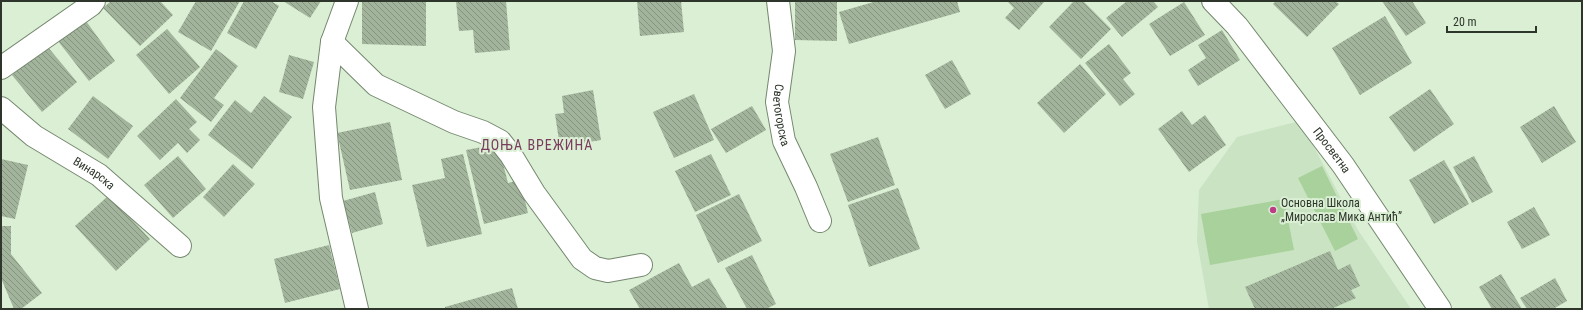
<svg xmlns="http://www.w3.org/2000/svg" width="1583" height="310" viewBox="0 0 1583 310" font-family="'Roboto Condensed',sans-serif">
<style>
.built{fill:#cae3c3}
.pitch{fill:#a8d19c}
.building{fill:url(#building-back-hatch)}
.lines{fill:none;stroke-linecap:round;stroke-linejoin:round}
.minor-casing{stroke:#75886f;stroke-width:24}
.minor{stroke:#fff;stroke-width:22}
.poi-dot{fill:#bc3c87;stroke:#daefd4;stroke-width:1.5}
.labels{text-anchor:middle;stroke-width:4;stroke-linejoin:round;paint-order:stroke}
.street-label{font-size:12px;fill:#2e362b;stroke:#daefd4}
.poi-label{font-size:12px;fill:#2e362b;stroke:#daefd4;text-anchor:start}
.quarter-label{font-size:14px;letter-spacing:1px;fill:#7b3b5d;stroke:#daefd4}
</style>
<defs>
<pattern id="building-back-hatch" width="6" height="6" patternUnits="userSpaceOnUse"><rect width="6" height="6" fill="#a2b59c"/><path d="M-1 5l2 2M0 0l6 6M5-1l2 2" fill="none" stroke="#84947f"/></pattern>
</defs>
<rect width="100%" height="100%" fill="#daefd4"/>
<polygon class="built" points="1300,121 1358,230 1411,309 1209,309 1197,241 1199,190 1237,137"/>
<g class="pitch">
<polygon points="1322,166 1358,239 1335,251 1298,178"/>
<polygon points="1284,199 1294,250 1210,265 1201,214"/>
</g>
<g class="building">
<polygon points="111,1 160,1 173,15 140,46 103,8"/>
<polygon points="196,1 240,1 211,51 178,32"/>
<polygon points="244,1 271,1 279,6 256,49 227,33"/>
<polygon points="283,1 321,1 310,18"/>
<polygon points="362,1 426,2 426,46 362,44"/>
<polygon points="456,1 506,1 510,50 475,53 473,30 459,31"/>
<polygon points="637,1 681,1 684,32 640,36"/>
<polygon points="795,1 837,1 837,41 795,40"/>
<polygon points="877,1 957,1 960,12 849,44 839,12"/>
<polygon points="1007,1 1045,1 1019,30 1005,18 1014,8"/>
<polygon points="1074,1 1083,1 1111,29 1081,59 1049,27"/>
<polygon points="1127,1 1153,1 1158,7 1122,37 1106,18"/>
<polygon points="1276,1 1335,1 1339,4 1307,37 1273,4"/>
<polygon points="1382,1 1412,1 1426,23 1406,36"/>
<polygon points="1184,2 1205,35 1170,56 1149,24"/>
<polygon points="1385,16 1412,63 1360,95 1332,48"/>
<polygon points="86,21 115,61 89,81 58,41"/>
<polygon points="167,29 200,67 169,94 136,55"/>
<polygon points="1222,30 1240,60 1198,86 1188,70 1206,58 1198,45"/>
<polygon points="1109,44 1131,73 1123,79 1135,94 1120,106 1085,63"/>
<polygon points="47,46 77,82 42,112 12,75"/>
<polygon points="216,49 238,66 214,98 224,105 211,122 180,98"/>
<polygon points="289,55 314,62 303,99 279,92"/>
<polygon points="952,60 971,94 945,109 925,75"/>
<polygon points="1080,64 1106,94 1064,133 1037,103"/>
<polygon points="1430,89 1454,124 1414,152 1389,117"/>
<polygon points="593,90 601,140 560,147 555,114 564,113 562,96"/>
<polygon points="694,94 714,140 674,158 653,112"/>
<polygon points="93,96 133,126 108,159 68,129"/>
<polygon points="264,96 292,117 252,169 208,135 235,100 251,113"/>
<polygon points="176,99 197,122 189,129 200,140 187,153 178,143 160,160 137,136"/>
<polygon points="752,106 766,130 726,153 711,129"/>
<polygon points="1554,106 1576,142 1542,163 1520,127"/>
<polygon points="1182,111 1192,125 1205,115 1226,145 1189,172 1158,129"/>
<polygon points="390,122 402,180 350,190 337,133"/>
<polygon points="878,137 895,185 848,202 830,154"/>
<polygon points="498,144 508,183 520,180 528,213 484,224 466,150"/>
<polygon points="463,154 482,234 427,247 412,185 445,178 441,159"/>
<polygon points="711,154 731,195 695,212 675,171"/>
<polygon points="178,156 206,189 173,218 144,185"/>
<polygon points="1474,156 1493,192 1472,203 1453,167"/>
<polygon points="1,159 28,165 15,219 1,216"/>
<polygon points="1444,160 1469,204 1434,224 1409,180"/>
<polygon points="233,164 255,184 224,217 203,197"/>
<polygon points="898,188 920,249 869,267 848,205"/>
<polygon points="375,192 383,224 352,233 343,201"/>
<polygon points="739,194 762,241 718,263 696,215"/>
<polygon points="109,195 150,239 116,271 75,226"/>
<polygon points="1534,207 1550,235 1522,249 1507,222"/>
<polygon points="1,226 11,226 11,254 42,293 21,309 14,309 1,278"/>
<polygon points="329,245 340,289 285,303 274,259"/>
<polygon points="1330,251 1338,270 1350,264 1360,286 1351,290 1356,298 1331,309 1255,309 1245,287"/>
<polygon points="752,255 776,304 766,309 747,309 725,268"/>
<polygon points="679,263 692,287 709,278 727,308 640,309 629,290"/>
<polygon points="1501,274 1522,309 1492,309 1479,287"/>
<polygon points="1555,278 1567,301 1553,309 1527,309 1520,298"/>
<polygon points="512,288 518,309 445,309 445,307"/>
</g>
<g class="lines">
<g class="minor-casing">
<g id="minor">
<polyline points="347,1 332,42 324,107 331,198 357,309"/>
<path id="s1" d="M778,1L784,51L777,102L784,141L806,187L820,221"/>
<path id="s2" d="M1213,1L1237,26L1343,165L1440,309"/>
<polyline points="332,42 376,85 454,122 483,132 500,141 511,155 534,193 582,259 595,268 608,271 641,265"/>
<polyline points="1,68 91,5 94,1"/>
<path id="s3" d="M1,108L34,136L99,175L180,246"/>
</g>
</g>
<use href="#minor" class="minor"/>
</g>
<circle class="poi-dot" cx="1273" cy="210" r="4"/>
<g class="labels">
<g class="street-label">
<text dy="4" stroke="none"><textPath href="#s1" startOffset="115">Светогорска</textPath></text>
<text dy="4" stroke="none"><textPath href="#s2" startOffset="191">Просветна</textPath></text>
<text dy="4" stroke="none"><textPath href="#s3" startOffset="114">Винарска</textPath></text>
</g>
<g class="poi-label">
<text x="1281" y="207">Основна Школа<tspan x="1281" dy="14">„Мирослав Мика Антић”</tspan></text>
</g>
<g class="quarter-label">
<text x="537" y="150">ДОЊА ВРЕЖИНА</text>
</g>
</g>
<rect width="1583" height="310" fill="none" stroke="#2e362b" stroke-width="4"/>
<path d="M1447 26v6h89v-6" fill="none" stroke="#2e362b" stroke-width="2"/>
<text x="1453" y="26" font-size="12" fill="#2e362b" stroke="#daefd4" stroke-width="3" paint-order="stroke">20 m</text>
</svg>
